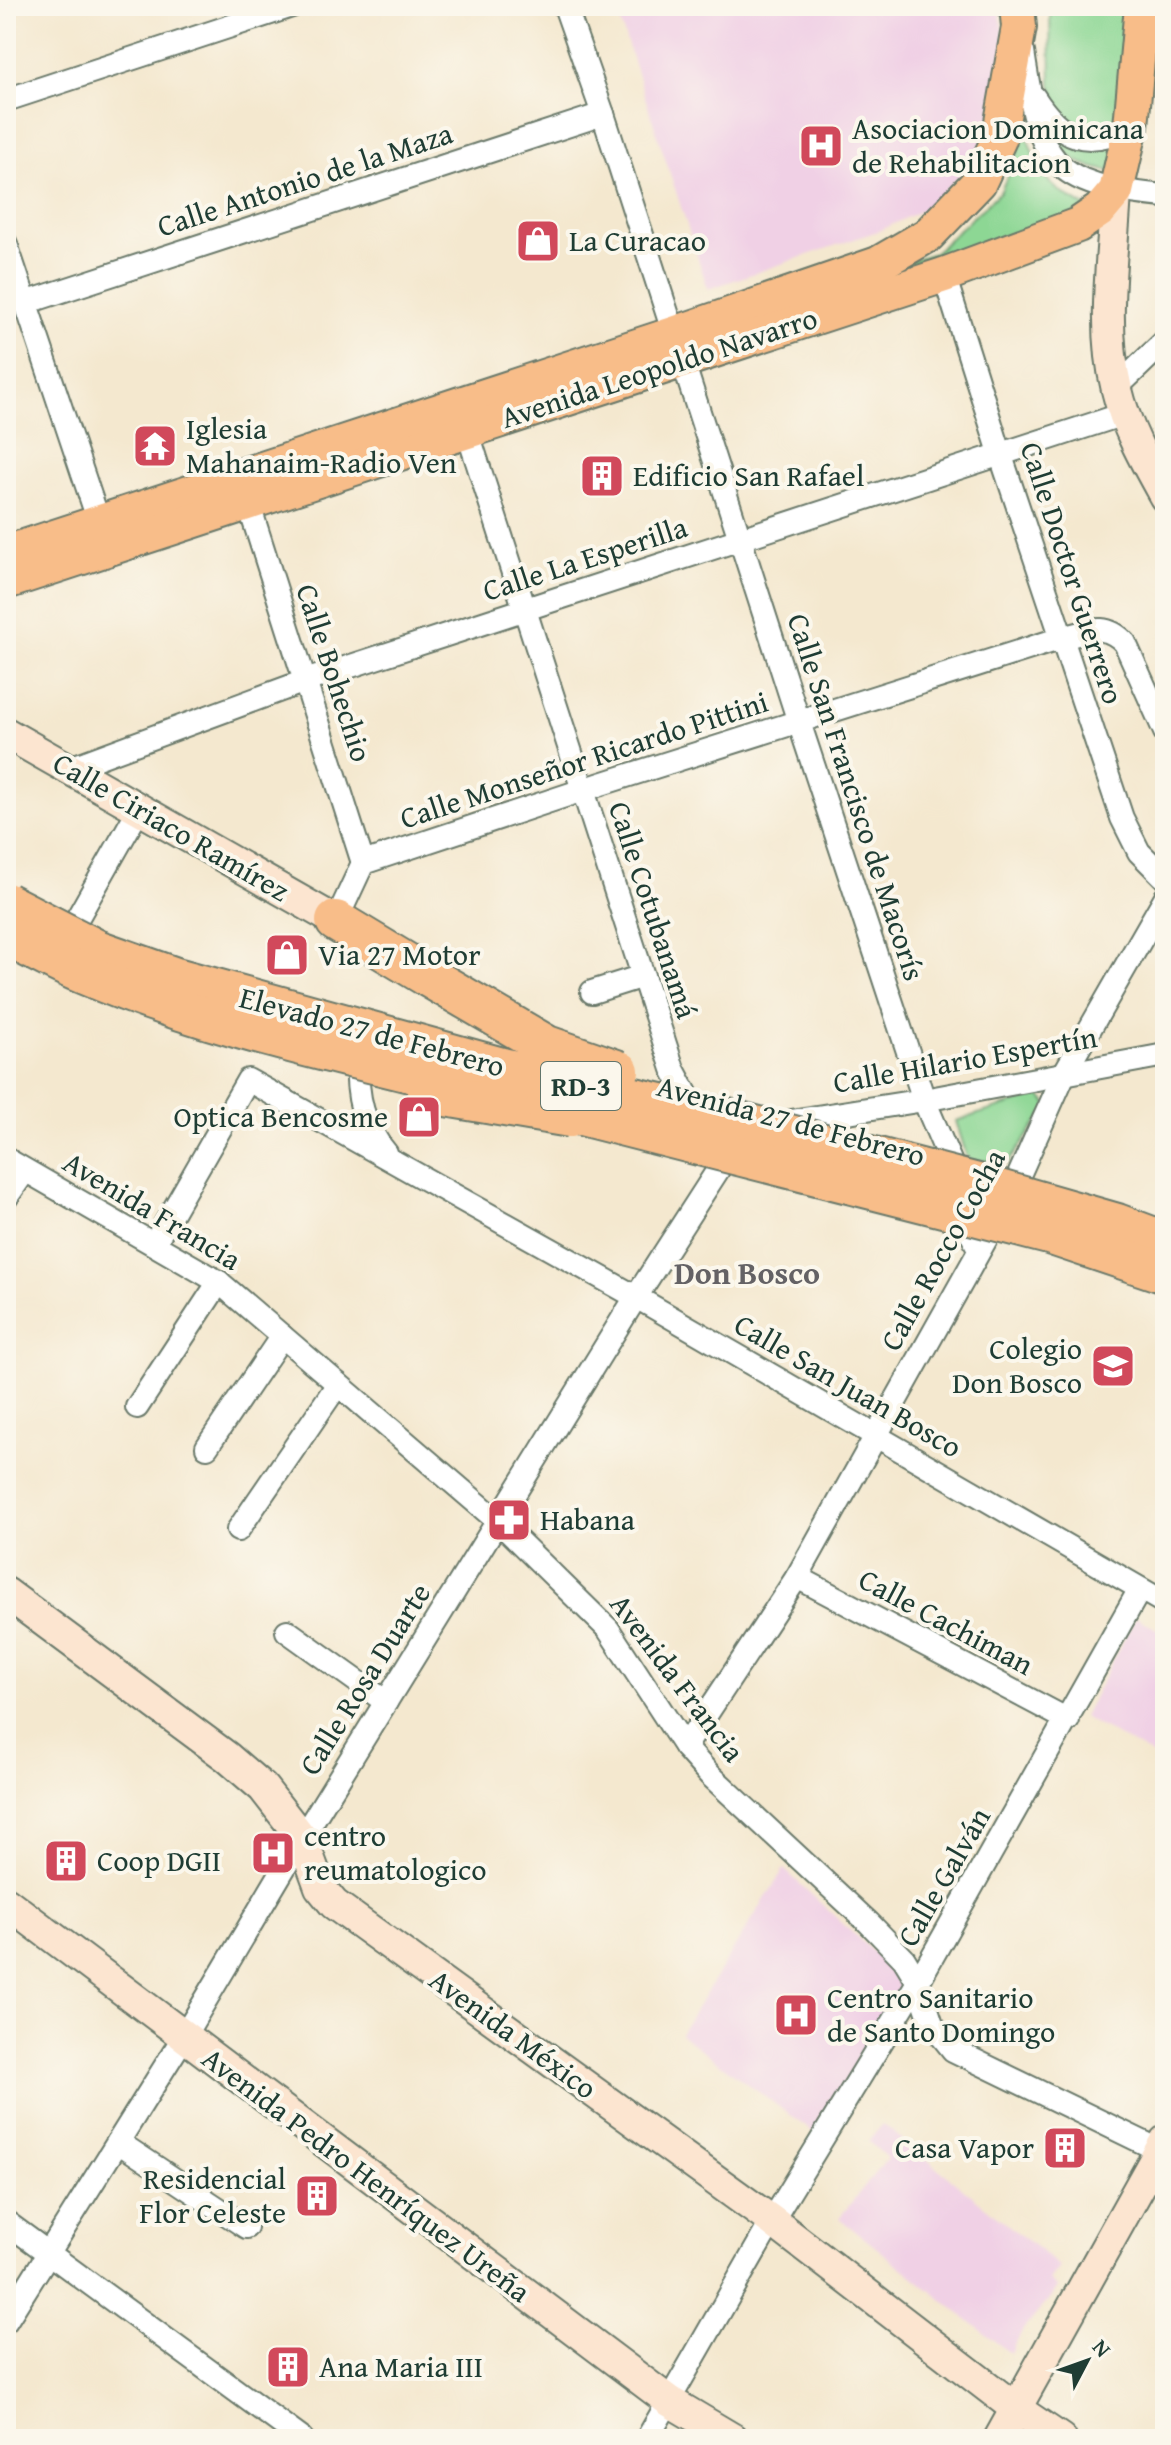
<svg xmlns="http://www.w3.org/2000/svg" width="1171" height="2445" viewBox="0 0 1171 2445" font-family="'Gentium Book Plus',serif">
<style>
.built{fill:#f0d0e5}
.green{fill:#8dd794;stroke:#568a64;stroke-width:2}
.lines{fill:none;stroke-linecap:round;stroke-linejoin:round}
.street-casing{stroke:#6a796a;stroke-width:26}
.secondary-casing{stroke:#6a796a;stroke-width:34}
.primary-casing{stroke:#6a796a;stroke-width:38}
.highway-casing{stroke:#6a796a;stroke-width:44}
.street{stroke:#fff;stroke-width:22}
.secondary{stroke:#fce5d0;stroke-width:30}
.primary{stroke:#f8bd89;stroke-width:34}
.highway{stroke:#f8bd89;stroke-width:40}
.highway-bridge-casing{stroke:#6a796a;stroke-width:44;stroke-linecap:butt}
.highway-bridge{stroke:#f8bd89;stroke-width:40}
.labels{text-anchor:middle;stroke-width:8;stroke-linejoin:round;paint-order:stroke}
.shield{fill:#fbf7ec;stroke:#61756b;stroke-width:2}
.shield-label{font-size:28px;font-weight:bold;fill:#1f3d34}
.poi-label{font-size:30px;fill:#1f3d34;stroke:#fbf7ec;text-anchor:start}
.street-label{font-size:30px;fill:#1f3d34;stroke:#fbf7ec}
.neighbourhood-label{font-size:32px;font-weight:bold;fill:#646265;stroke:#fbf7ec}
</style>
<rect width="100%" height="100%" fill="#fbf7ec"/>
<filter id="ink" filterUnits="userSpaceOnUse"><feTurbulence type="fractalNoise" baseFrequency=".0125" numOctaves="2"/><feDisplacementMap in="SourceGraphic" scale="16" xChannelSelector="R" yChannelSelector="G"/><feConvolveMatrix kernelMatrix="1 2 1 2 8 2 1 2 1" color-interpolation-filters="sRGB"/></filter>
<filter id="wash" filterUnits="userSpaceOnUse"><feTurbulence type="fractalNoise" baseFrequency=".006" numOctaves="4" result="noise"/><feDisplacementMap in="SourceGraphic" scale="32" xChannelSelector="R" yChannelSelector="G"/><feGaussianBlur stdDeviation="1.8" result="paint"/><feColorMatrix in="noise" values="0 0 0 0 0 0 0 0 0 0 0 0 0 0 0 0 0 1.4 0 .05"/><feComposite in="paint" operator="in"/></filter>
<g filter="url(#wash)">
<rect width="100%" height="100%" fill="#f4e8cf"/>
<g class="built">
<polygon points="615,6 999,6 1006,51 990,129 971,163 928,207 881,230 708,289"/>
<polygon points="1136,1617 1165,1634 1165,1762 1083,1717"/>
<polygon points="784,1869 890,1968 911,1997 825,2141 680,2034"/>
<polygon points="883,2124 1060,2267 1049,2280 1058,2288 1017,2338 1011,2354 839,2218 887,2158 868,2141"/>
</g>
<g class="green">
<path d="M1050,6H1138L1127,115C1104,134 1092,132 1065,121L1051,85Z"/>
<path d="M1055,132L1080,150L1119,147L1117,172C1088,168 1065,162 1055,132Z"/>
<path d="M1026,133C1039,177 1048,187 1088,208L945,272L705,332L934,253L1001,191Z"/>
<polygon points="1040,1095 1049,1106 1008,1163 968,1160 956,1121"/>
</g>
</g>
<g filter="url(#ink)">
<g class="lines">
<g class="street-casing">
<g id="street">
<polyline points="565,6 603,114 799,722 924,1100 951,1163 966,1223 979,1249"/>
<polyline points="1163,6 1165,9"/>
<path d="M1023,52C1040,163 1048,185 1165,196"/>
<path d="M1034,97C1061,139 1086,149 1131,126"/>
<polyline points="6,100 292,6"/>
<polyline points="6,244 103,534"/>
<polyline points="944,275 1001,456 1122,818 1139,852 1165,878"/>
<polyline points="25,303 603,114"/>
<polyline points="1116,388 1165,341"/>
<polyline points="464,421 673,1069 696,1112"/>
<polyline points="248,502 363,863"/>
<polyline points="67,769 305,681 1124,414"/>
<path d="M345,923L336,921L363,863L601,784L1062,638C1088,632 1105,621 1125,643L1165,732"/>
<polyline points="74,924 139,809"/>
<polyline points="592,992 643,976"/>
<path d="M358,1061C356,1096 363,1126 386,1153"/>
<polyline points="780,1131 791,1121 924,1100 1165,1055"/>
<polyline points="6,1159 219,1282 499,1522 608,1629 685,1747 710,1775 869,1923 904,1959 918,1982 932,2024 953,2050 1165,2153"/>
<polyline points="6,1198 25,1171"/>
<polyline points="1007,1202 1065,1072 1165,898"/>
<polyline points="154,1244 248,1080 636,1297 1165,1603"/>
<polyline points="137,1407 219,1282"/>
<polyline points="207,1447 282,1336"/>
<polyline points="238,1530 338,1384"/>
<polyline points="797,1577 1068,1720"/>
<polyline points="287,1631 386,1702"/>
<polyline points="685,1747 797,1577 986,1239"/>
<polyline points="118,2142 246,2227"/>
<polyline points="6,2222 302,2439"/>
<polyline points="6,2321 183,2038 302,1838 636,1297 725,1159 716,1145"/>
<polyline points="647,2439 772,2221 918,1982 1140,1589"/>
</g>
</g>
<g class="secondary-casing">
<g id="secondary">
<path d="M1116,191C1113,256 1101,326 1117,390C1126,428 1146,463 1165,497"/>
<polyline points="6,733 336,921"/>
<polyline points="6,1593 227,1757 263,1788 302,1838 320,1887 334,1904 772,2221 1015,2408 1061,2439"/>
<polyline points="6,1902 669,2401 733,2439"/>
<polyline points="999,2439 1165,2141"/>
</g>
</g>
<g class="primary-casing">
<g id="primary">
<polyline points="6,553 674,334 878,264 928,235 979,182 999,139 1019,27 1017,6"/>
<polyline points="6,582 944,275 1078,225 1100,210 1116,191 1131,126 1142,6"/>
</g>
</g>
<g class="highway-casing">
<polyline id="highway" points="336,921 429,977"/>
</g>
<use href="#street" class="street"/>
<use href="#secondary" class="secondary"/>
<use href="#primary" class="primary"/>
<use href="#highway" class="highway"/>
<g class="highway-bridge-casing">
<g id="highway-bridge">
<polyline points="6,903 97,950 176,978 502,1068 736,1121 978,1184 1117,1224 1165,1242"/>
<path d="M6,935C31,948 56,962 82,973C203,1025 333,1053 460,1084"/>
<polyline points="429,977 547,1046 619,1071"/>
<polyline points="428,1093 570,1117"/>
<polyline points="546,1106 1049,1234 1165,1273"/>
</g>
</g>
<use href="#highway-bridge" class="highway-bridge"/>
</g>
</g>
<defs>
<g id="hospital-square" transform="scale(2.3)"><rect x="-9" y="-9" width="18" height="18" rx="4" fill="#d1495b" stroke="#fbf7ec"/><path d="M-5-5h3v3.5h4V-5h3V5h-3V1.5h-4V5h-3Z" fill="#fff"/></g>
<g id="shop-square" transform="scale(2.3)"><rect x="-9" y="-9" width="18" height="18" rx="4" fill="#d1495b" stroke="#fbf7ec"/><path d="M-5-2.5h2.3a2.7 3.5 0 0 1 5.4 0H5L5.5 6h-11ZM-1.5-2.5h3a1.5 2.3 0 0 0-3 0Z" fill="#fff"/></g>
<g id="temple-square" transform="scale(2.3)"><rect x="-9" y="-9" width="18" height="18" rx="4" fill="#d1495b" stroke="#fbf7ec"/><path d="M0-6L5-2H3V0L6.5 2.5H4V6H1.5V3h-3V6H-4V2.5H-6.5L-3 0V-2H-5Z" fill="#fff"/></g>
<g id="building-square" transform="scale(2.3)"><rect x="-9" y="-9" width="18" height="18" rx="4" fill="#d1495b" stroke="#fbf7ec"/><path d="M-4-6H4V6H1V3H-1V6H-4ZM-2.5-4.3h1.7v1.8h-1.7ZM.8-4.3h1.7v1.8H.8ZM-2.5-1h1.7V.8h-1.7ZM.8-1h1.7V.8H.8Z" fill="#fff"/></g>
<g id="school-square" transform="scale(2.3)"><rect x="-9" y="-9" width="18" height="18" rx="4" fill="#d1495b" stroke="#fbf7ec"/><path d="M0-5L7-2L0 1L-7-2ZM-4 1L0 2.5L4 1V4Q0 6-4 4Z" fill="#fff"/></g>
<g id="pharmacy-square" transform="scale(2.3)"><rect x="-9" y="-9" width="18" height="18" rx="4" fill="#d1495b" stroke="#fbf7ec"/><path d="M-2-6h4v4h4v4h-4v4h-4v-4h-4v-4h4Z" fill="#fff"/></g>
</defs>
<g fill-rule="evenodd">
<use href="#hospital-square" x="821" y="146"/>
<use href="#shop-square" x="538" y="241"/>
<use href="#temple-square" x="155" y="446"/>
<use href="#building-square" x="602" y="476"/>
<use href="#shop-square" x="287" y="955"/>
<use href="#shop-square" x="419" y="1117"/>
<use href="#school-square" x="1113" y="1366"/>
<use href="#pharmacy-square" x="509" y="1520"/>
<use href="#hospital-square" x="273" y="1853"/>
<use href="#building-square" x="66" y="1861"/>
<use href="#hospital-square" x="796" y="2015"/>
<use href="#building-square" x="1065" y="2148"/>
<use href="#building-square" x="317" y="2196"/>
<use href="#building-square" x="288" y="2367"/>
</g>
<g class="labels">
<rect class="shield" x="541" y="1062" width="80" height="48" rx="6"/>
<g class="shield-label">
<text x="581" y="1096">RD-3</text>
</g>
<g class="poi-label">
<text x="852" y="139">Asociacion Dominicana<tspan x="852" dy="34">de Rehabilitacion</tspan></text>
<text x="569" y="251">La Curacao</text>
<text x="186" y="439">Iglesia<tspan x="186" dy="34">Mahanaim-Radio Ven</tspan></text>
<text x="633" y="486">Edificio San Rafael</text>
<text x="318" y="965">Via 27 Motor</text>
<text x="388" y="1127" text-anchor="end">Optica Bencosme</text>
<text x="1082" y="1359" text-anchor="end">Colegio<tspan x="1082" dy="34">Don Bosco</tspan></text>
<text x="540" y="1530">Habana</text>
<text x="304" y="1846">centro<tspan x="304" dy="34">reumatologico</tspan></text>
<text x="97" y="1871">Coop DGII</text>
<text x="827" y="2008">Centro Sanitario<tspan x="827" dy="34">de Santo Domingo</tspan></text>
<text x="1034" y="2158" text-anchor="end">Casa Vapor</text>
<text x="286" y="2189" text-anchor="end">Residencial<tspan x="286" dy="34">Flor Celeste</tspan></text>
<text x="319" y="2377">Ana Maria III</text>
</g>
<g class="street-label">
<text transform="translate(305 180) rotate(-18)" y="10">Calle Antonio de la Maza</text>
<text transform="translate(659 368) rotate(-18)" y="10">Avenida Leopoldo Navarro</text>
<text transform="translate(585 559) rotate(-18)" y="10">Calle La Esperilla</text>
<text transform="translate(1072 573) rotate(72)" y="10">Calle Doctor Guerrero</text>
<text transform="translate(334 673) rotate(72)" y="10">Calle Bohechio</text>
<text transform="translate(584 760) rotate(-18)" y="10">Calle Monseñor Ricardo Pittini</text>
<text transform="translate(856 797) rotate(72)" y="10">Calle San Francisco de Macorís</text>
<text transform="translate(171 827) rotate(30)" y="10">Calle Ciriaco Ramírez</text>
<text transform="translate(653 910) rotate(72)" y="10">Calle Cotubanamá</text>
<text transform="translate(372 1032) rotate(15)" y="10">Elevado 27 de Febrero</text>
<text transform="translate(965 1060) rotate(-10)" y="10">Calle Hilario Espertín</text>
<text transform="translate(791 1121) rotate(15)" y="10">Avenida 27 de Febrero</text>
<text transform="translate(152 1211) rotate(31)" y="10">Avenida Francia</text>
<text transform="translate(943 1250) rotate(-61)" y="10">Calle Rocco Cocha</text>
<text transform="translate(848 1386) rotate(30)" y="10">Calle San Juan Bosco</text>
<text transform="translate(946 1622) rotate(28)" y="10">Calle Cachiman</text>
<text transform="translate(677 1678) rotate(53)" y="10">Avenida Francia</text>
<text transform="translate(365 1679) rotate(-58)" y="10">Calle Rosa Duarte</text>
<text transform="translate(944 1877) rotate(-60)" y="10">Calle Galván</text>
<text transform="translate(513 2034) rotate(36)" y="10">Avenida México</text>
<text transform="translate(366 2175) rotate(37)" y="10">Avenida Pedro Henríquez Ureña</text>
</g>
<g class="neighbourhood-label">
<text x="747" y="1284">Don Bosco</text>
</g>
</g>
<rect width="1171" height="2445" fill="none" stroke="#fbf7ec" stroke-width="32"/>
<g transform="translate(1087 2361) rotate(49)" stroke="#fbf7ec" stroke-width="6" paint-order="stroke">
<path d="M0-6L14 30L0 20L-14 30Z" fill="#1f3d34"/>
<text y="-12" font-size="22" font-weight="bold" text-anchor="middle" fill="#1f3d34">N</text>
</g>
</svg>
